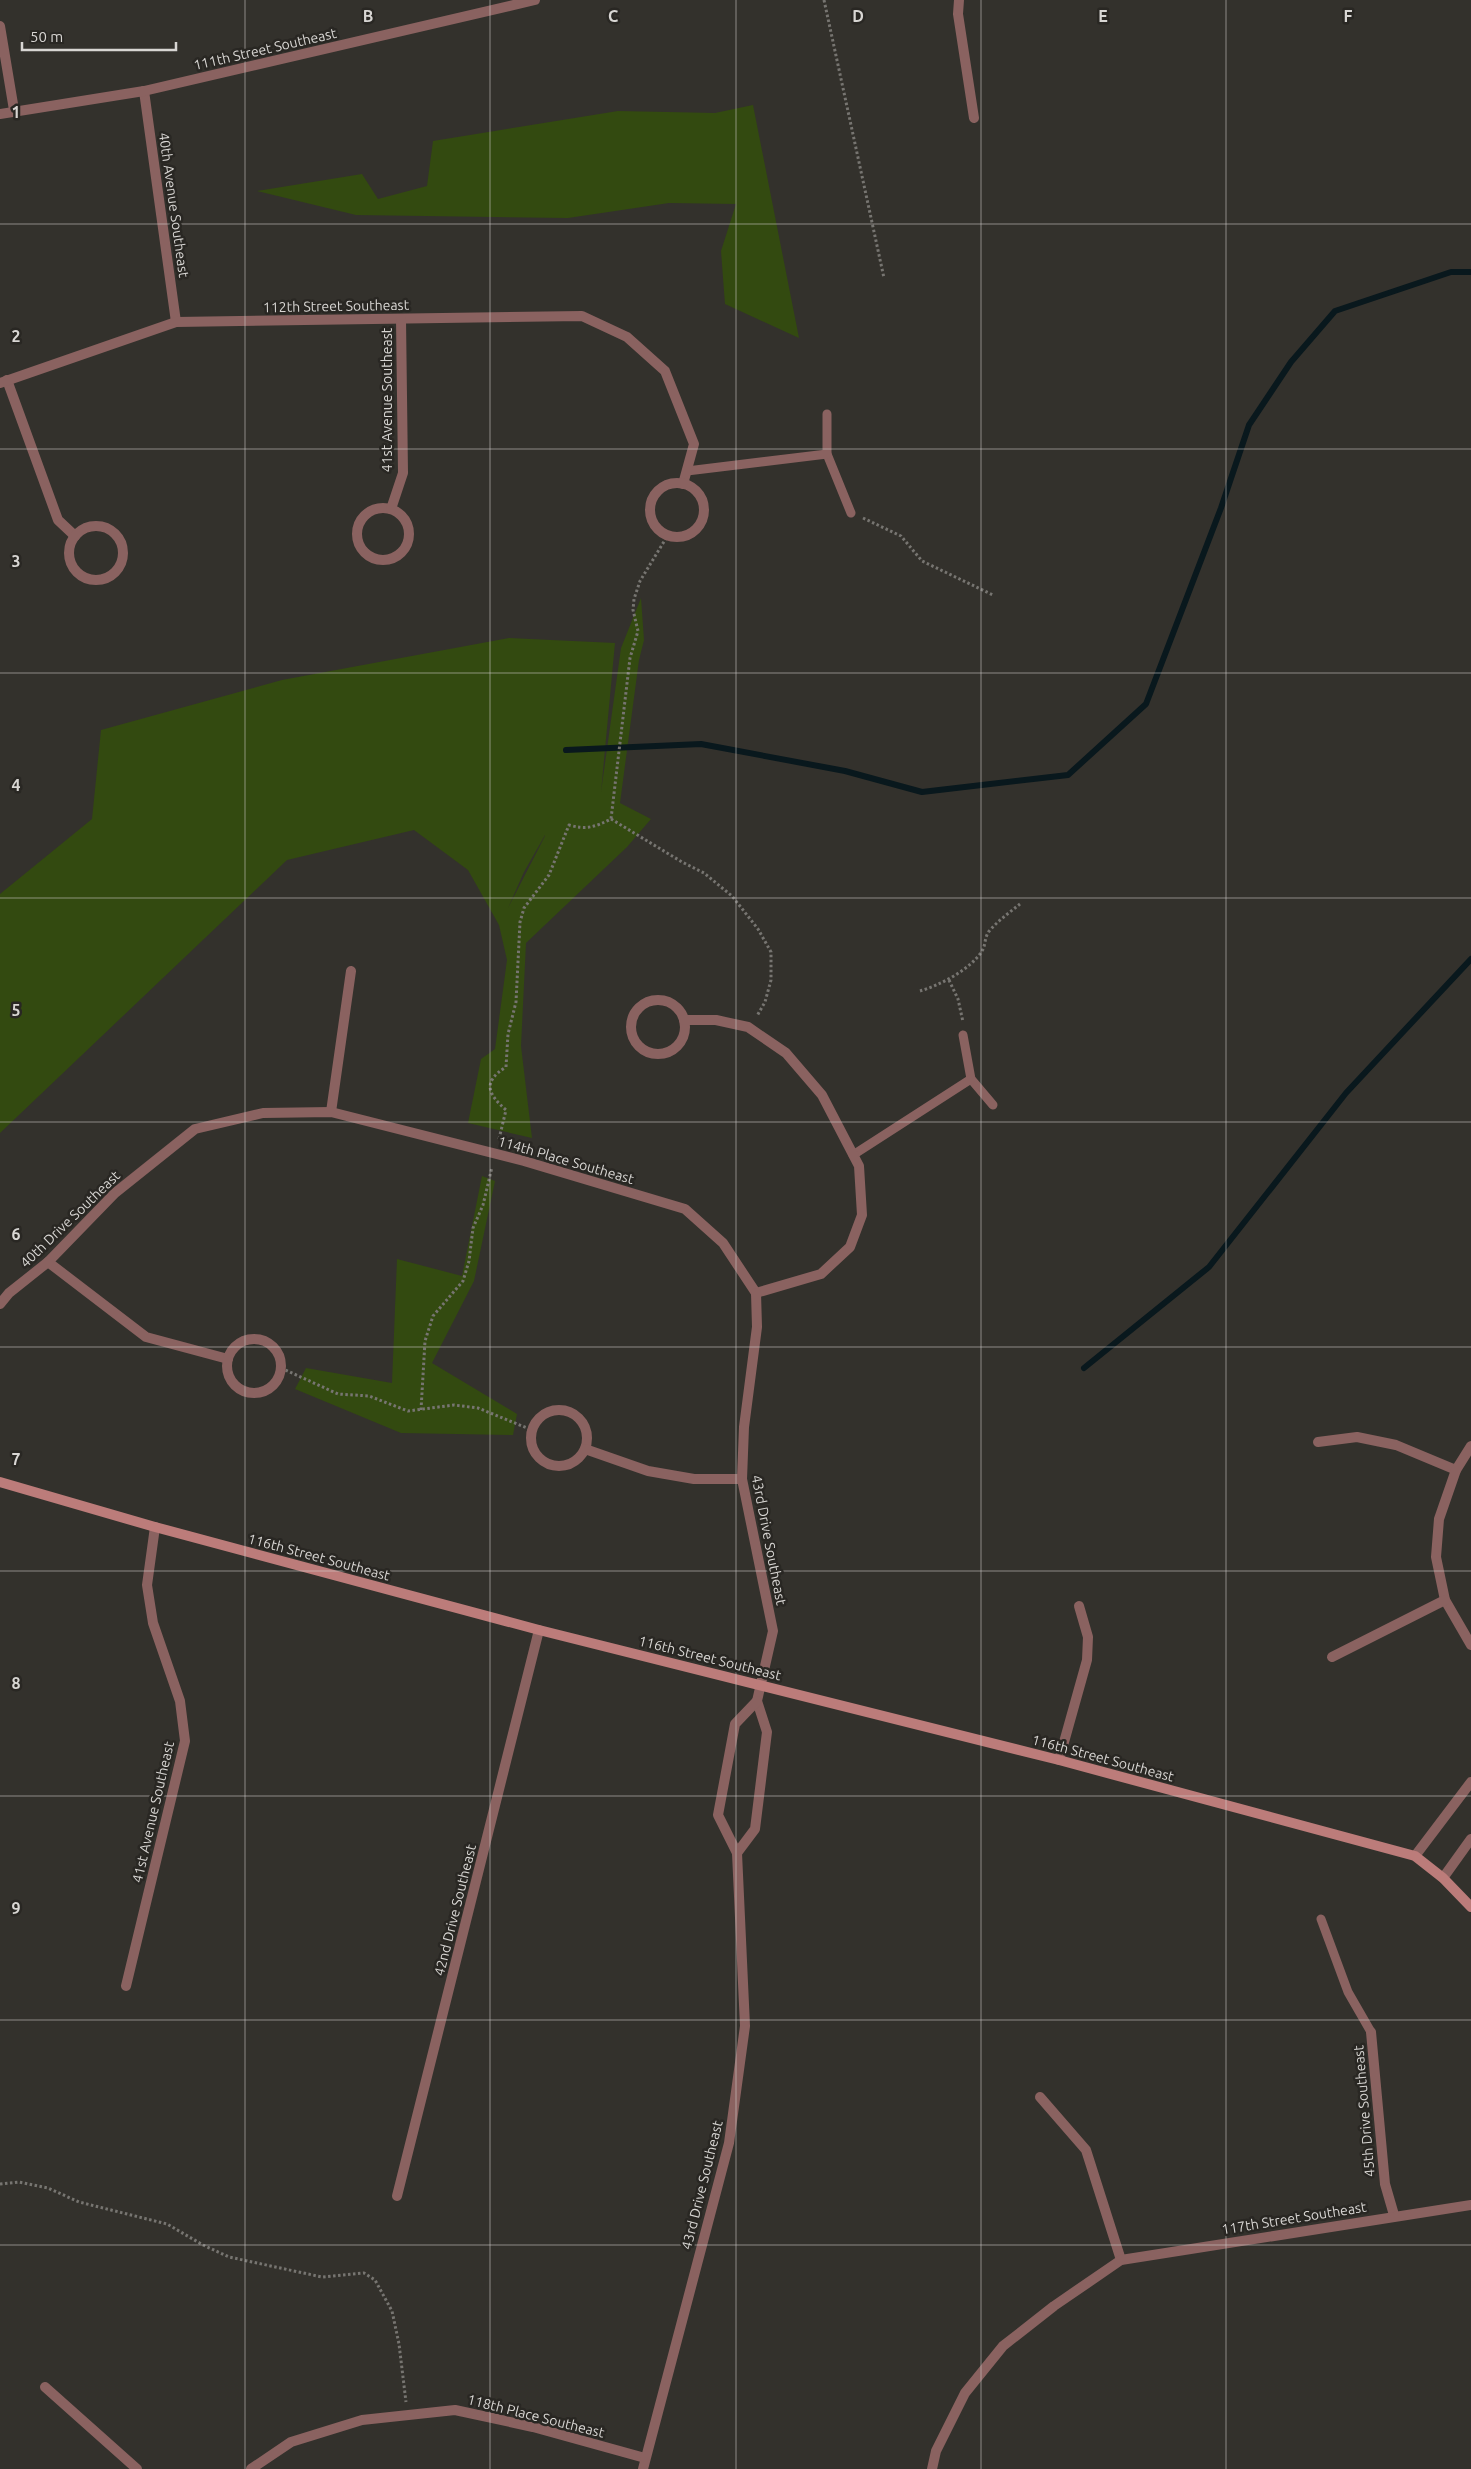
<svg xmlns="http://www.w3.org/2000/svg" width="1471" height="2469" viewBox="0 0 1471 2469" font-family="Ubuntu,sans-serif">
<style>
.green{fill:#334a10;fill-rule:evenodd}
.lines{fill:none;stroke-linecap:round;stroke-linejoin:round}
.stream{stroke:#09181d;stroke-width:6}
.path{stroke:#777571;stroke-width:3;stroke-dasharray:2.5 2.5;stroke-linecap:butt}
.lane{stroke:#8a6260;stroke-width:9}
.street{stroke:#8a6260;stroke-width:10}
.secondary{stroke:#bc7c7a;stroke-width:10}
.grid{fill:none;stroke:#d8d6d3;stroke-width:1;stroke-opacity:0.55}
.labels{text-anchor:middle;stroke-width:5;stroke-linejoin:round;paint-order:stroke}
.street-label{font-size:14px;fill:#d8d6d3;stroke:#292723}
.grid-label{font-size:16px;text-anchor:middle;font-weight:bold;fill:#d8d6d3;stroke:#292723;stroke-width:5;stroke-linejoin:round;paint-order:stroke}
</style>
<rect width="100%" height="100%" fill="#33312c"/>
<g class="green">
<polygon points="753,105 799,338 725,304 721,251 736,204 669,203 568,218 356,215 257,191 362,174 378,199 427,186 433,141 618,111 715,113"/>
<path d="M641,598L644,640L639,660L620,803L651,819L627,847L526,943L521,1046L532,1138L468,1123L481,1059L495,1049L507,960L499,925L468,870L414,830L287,860L0,1133V894L92,819L101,730L282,680L509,638L615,643L601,792L621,648ZM545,835V836L508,908L524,872Z"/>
<polygon points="482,1176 495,1181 474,1281 432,1363 517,1414 513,1435 401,1433 295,1389 306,1368 392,1383 397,1259 462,1276"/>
</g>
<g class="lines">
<g class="stream">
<polyline points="566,750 701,744 845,771 922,792 1068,775 1146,704 1221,508 1249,425 1291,362 1335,311 1451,272 1471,272"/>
<polyline points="1084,1368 1209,1267 1346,1093 1471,959"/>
</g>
<g class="path">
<polyline points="824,0 884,278"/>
<polyline points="863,518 901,536 922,561 993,595"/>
<polyline points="611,819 682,862 704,873 732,896 758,929 771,952 771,980 765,1002 757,1016"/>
<polyline points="949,980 958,999 963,1022"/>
<path d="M920,991C940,985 970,970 982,951C986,945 984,937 990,930C999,920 1010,912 1020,904"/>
<path d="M499,1139L506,1110C488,1094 482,1082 506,1067L508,1034L516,1002L520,922L524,908L549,875L569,825C586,830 595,827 611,819L630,658L638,631L633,610L634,599L640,581L668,535"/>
<polyline points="281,1368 338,1394 369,1396 408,1411 454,1405 478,1408 532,1430"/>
<polyline points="421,1410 425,1341 433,1316 463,1281 469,1261 473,1228 483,1205 492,1167"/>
<polyline points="0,2184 19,2182 48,2188 79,2202 167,2224 203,2245 229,2257 322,2277 364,2273 375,2280 392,2311 399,2344 406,2402"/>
</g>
<g class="lane">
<polyline points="827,414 827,454 851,513"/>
<polyline points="687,471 827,454"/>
<polyline points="963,1035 971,1079 993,1105"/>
<polyline points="853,1155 971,1079"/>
<polyline points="1321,1919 1348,1992 1371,2032"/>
</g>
<g class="street">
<polyline points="959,0 958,14 974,118"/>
<polyline points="0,26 14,110"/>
<polyline points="144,91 176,322"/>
<polyline points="0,114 144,91 535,0"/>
<polyline points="7,380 58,520 75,536"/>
<polyline points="0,383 176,322 582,316 627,337 665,371 694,444 683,484"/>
<circle cx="677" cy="510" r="27"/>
<circle cx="383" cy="534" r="26"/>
<polyline points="391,509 403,473 401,319"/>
<circle cx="96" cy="553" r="27"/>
<circle cx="658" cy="1027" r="27"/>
<polyline points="684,1020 716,1020 748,1027 786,1053 822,1095 859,1166 862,1215 850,1247 821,1274 756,1293"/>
<polyline points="331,1112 351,971"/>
<polyline points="48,1262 146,1337 228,1359"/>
<polyline points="0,1304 9,1293 48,1262 115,1193 195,1129 263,1113 331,1112 524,1161 685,1209 723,1243 756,1293"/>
<circle cx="254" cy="1366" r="27"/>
<circle cx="559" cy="1438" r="28"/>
<polyline points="1318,1442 1357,1437 1396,1445 1456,1470"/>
<polyline points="1471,1446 1456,1470 1439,1519 1436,1557 1445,1600 1471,1645"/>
<polyline points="585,1449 648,1471 694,1479 742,1479"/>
<polyline points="1332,1657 1445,1600"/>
<polyline points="1059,1760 1087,1660 1088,1637 1079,1606"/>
<polyline points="737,1853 755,1829 767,1732 757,1701 773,1631 742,1479 744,1427 757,1327 756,1293"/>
<polyline points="1415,1856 1471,1782"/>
<polyline points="1443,1878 1471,1839"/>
<polyline points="126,1986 185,1741 180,1701 153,1623 147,1585 155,1527"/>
<polyline points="1371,2032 1385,2184 1394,2215"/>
<polyline points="1040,2097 1086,2150 1121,2260"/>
<polyline points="397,2196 539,1630"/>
<polyline points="45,2387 137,2469"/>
<polyline points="251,2469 291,2442 362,2420 455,2410 533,2427 645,2458"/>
<polyline points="643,2469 729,2143 745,2026 737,1853 718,1815 735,1724 757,1701"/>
<polyline points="932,2469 936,2451 965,2393 1003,2346 1054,2306 1121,2260 1471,2205"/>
</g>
<polyline class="secondary" points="0,1482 155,1527 539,1630 1059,1760 1415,1856 1443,1878 1471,1907"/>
</g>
<path class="grid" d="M245,0V2469M490,0V2469M736,0V2469M981,0V2469M1226,0V2469M0,224H1471M0,449H1471M0,673H1471M0,898H1471M0,1122H1471M0,1347H1471M0,1571H1471M0,1796H1471M0,2020H1471M0,2245H1471"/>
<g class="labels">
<g class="street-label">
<text transform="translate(265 49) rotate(-13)" y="5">111th Street Southeast</text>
<text transform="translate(174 205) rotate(82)" y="5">40th Avenue Southeast</text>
<text transform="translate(336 306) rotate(-1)" y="5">112th Street Southeast</text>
<text transform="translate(387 400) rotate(-90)" y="5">41st Avenue Southeast</text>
<text transform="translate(566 1160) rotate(16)" y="5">114th Place Southeast</text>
<text transform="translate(70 1219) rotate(-44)" y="5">40th Drive Southeast</text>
<text transform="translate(769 1540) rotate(79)" y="5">43rd Drive Southeast</text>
<text transform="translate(319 1557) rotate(15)" y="5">116th Street Southeast</text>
<text transform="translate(710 1658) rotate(14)" y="5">116th Street Southeast</text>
<text transform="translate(1103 1758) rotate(15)" y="5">116th Street Southeast</text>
<text transform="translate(153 1812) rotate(-77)" y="5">41st Avenue Southeast</text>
<text transform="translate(455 1910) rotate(-76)" y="5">42nd Drive Southeast</text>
<text transform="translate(1364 2111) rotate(-95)" y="5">45th Drive Southeast</text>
<text transform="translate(702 2185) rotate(-76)" y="5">43rd Drive Southeast</text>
<text transform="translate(1294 2218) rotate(-9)" y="5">117th Street Southeast</text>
<text transform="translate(536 2416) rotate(14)" y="5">118th Place Southeast</text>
</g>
</g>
<g class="grid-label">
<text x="368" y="22">B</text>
<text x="613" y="22">C</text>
<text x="858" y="22">D</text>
<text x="1103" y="22">E</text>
<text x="1348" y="22">F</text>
<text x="16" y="118">1</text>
<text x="16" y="342">2</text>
<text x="16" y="567">3</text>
<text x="16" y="791">4</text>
<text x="16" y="1016">5</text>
<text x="16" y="1240">6</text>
<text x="16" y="1465">7</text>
<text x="16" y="1689">8</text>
<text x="16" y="1914">9</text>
</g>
<path d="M22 42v8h154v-8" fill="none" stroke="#d8d6d3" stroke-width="2.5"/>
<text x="30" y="42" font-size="15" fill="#d8d6d3" stroke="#292723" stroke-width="4" paint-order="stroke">50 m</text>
</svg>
